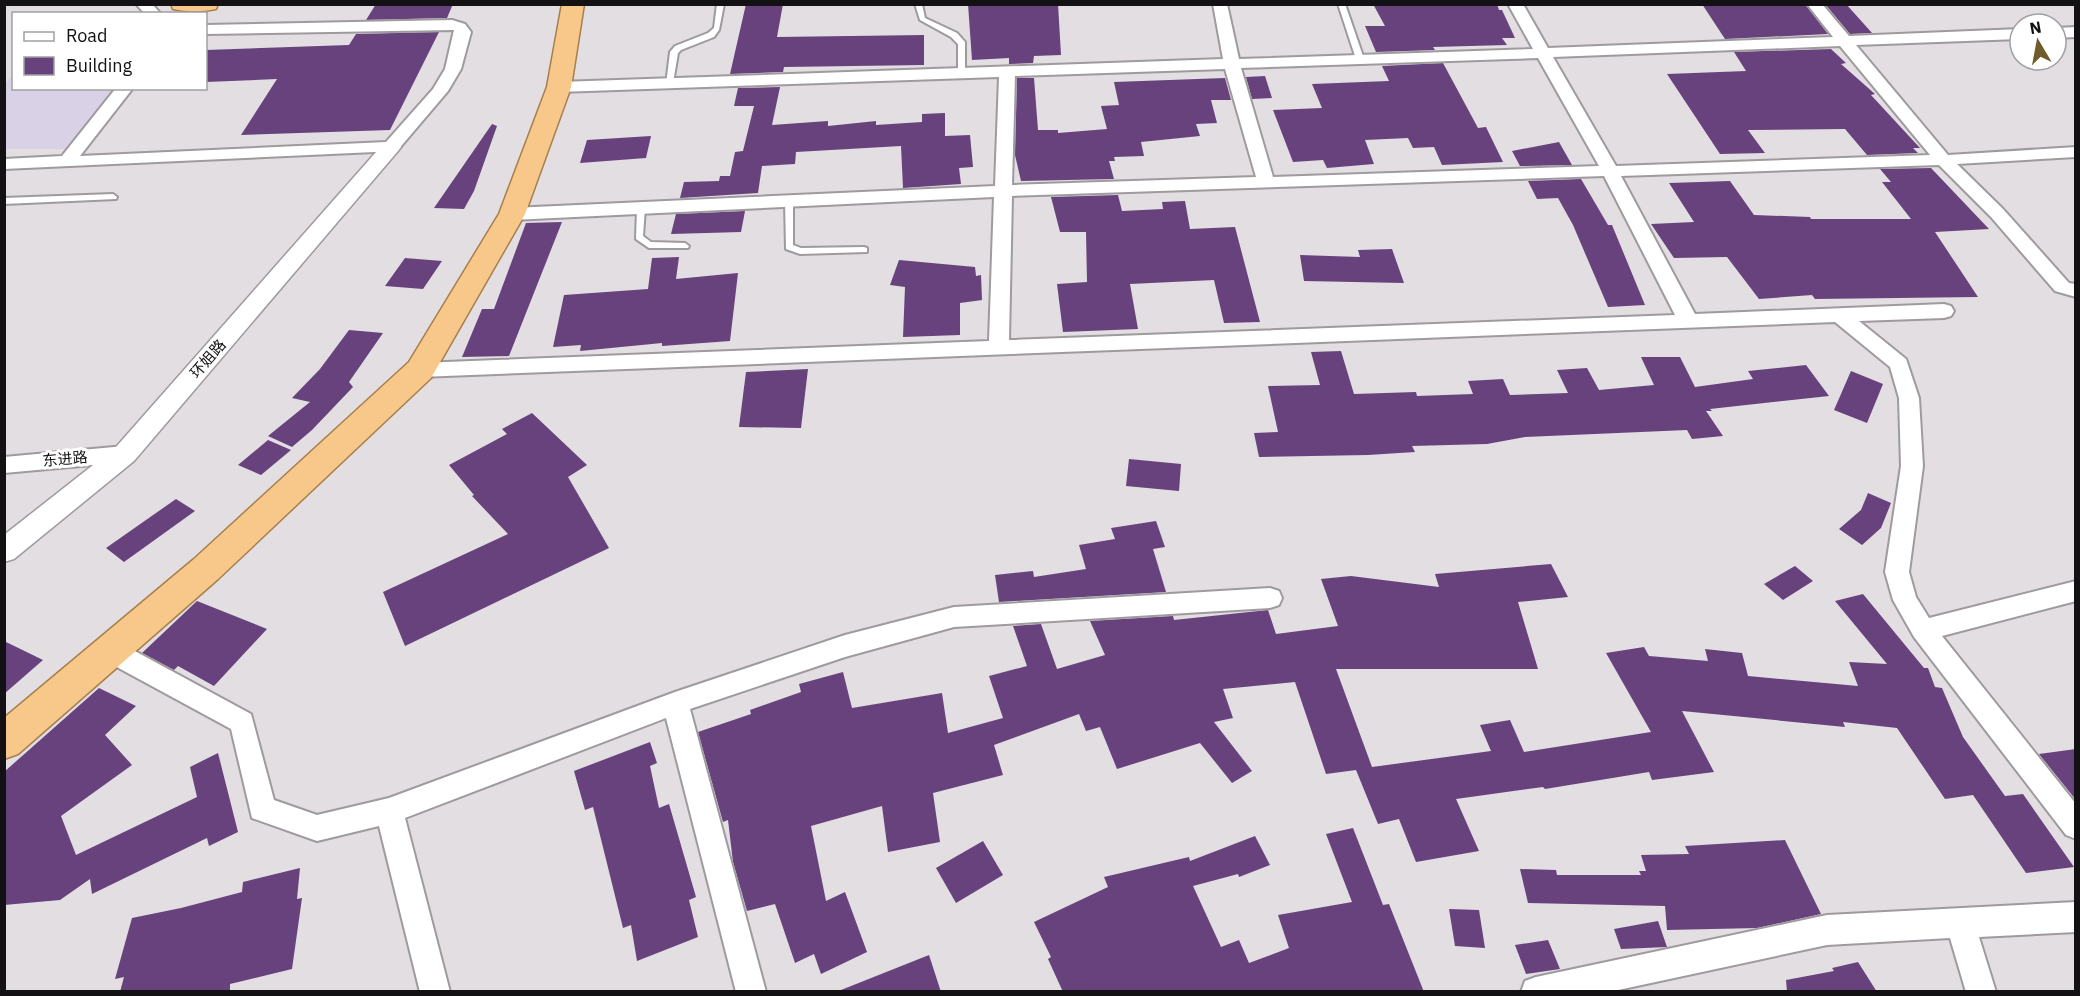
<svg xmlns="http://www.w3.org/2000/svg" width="2080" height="996" viewBox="0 0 2080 996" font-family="'IBM Plex Sans','Noto Sans SC',sans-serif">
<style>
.commercial{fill:#d9d2e7}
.building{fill:#68427d}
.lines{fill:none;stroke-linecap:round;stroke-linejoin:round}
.service-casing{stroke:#9e9a9e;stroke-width:4}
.minor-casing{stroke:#9e9a9e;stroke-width:4}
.tertiary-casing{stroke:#9e9a9e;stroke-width:3}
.trunk-casing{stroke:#a77f4d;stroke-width:3}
.service{fill:#fff;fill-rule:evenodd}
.minor{fill:#fff;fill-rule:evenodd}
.tertiary{fill:#fff;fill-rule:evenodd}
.trunk{fill:#f8c88a;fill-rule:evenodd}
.labels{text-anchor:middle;stroke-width:6;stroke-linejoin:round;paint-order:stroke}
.street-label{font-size:15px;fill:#131113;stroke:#fff}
</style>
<rect width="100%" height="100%" fill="#e2dee2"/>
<polygon class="commercial" points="13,75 14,88 117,89 68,149 5,149 4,85"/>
<g class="building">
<polygon points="376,4 453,4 447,18 366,20"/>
<polygon points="746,4 783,4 777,37 924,35 924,65 784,67 783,72 730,74"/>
<polygon points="968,4 1058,4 1061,55 1034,56 1033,63 1009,64 1009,58 972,60"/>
<polygon points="1373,4 1497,4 1499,10 1502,10 1515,38 1502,38 1507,45 1433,47 1435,50 1376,52 1365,26 1385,26"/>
<polygon points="1702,4 1805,4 1828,34 1725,39"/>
<polygon points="1825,4 1846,4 1872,33 1850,34"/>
<polygon points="439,32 390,130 241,135 277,79 206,82 206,50 349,45 356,34"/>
<polygon points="1831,49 1846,63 1841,64 1875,94 1871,95 1920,148 1913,148 1918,153 1867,155 1845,129 1748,130 1765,153 1720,154 1667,74 1746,71 1734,52"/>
<polygon points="1443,63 1478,128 1486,127 1503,162 1442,165 1434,147 1413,148 1408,138 1365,140 1374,164 1327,168 1323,160 1293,162 1273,110 1322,108 1312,84 1389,81 1382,66"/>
<polygon points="1265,76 1272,98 1252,99 1246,77"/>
<polygon points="1017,78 1034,78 1038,130 1058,130 1058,133 1107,129 1101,106 1119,105 1114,82 1225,78 1231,100 1211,100 1217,123 1196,124 1200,136 1141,142 1144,156 1114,157 1115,161 1109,161 1114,179 1021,181 1015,155"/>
<polygon points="780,87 772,125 828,121 828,126 876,121 876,125 922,122 922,114 945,113 945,136 970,135 973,167 959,168 961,184 903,188 901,146 796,152 795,164 762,166 758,193 680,198 684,182 719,181 720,176 730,176 735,152 743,151 754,106 734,106 738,88"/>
<polygon points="492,124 497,126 474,191 464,209 434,208"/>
<polygon points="651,136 646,158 580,163 587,140"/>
<polygon points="1559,142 1572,165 1520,166 1512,151"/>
<polygon points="1931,168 1989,229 1935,232 1978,297 1815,299 1812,295 1759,299 1727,257 1674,258 1651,224 1694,222 1669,183 1730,181 1754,215 1810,217 1811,219 1911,219 1882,182 1891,182 1880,169"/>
<polygon points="1581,179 1608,225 1612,225 1645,305 1608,307 1573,225 1558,198 1537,199 1528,181"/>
<polygon points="1118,195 1122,211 1163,209 1162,202 1185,201 1190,229 1235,227 1260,322 1224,323 1214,280 1130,284 1138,329 1063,332 1057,284 1087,282 1086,232 1060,232 1051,197"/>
<polygon points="745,211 741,232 671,234 676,214"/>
<polygon points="562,222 509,356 462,357 482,309 494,309 526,223"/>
<polygon points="1392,249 1404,283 1304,281 1300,255 1360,257 1358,250"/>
<polygon points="679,257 676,279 738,273 730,341 662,346 662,343 580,351 581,345 553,347 564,295 648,289 652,258"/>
<polygon points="405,258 442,261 423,289 385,286"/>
<polygon points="899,260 975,267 976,276 981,275 982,300 960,303 960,335 903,337 905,287 890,285"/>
<polygon points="349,330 383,333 349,382 353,387 312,430 292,447 268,436 310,402 292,398 320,369"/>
<polygon points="1341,351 1354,394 1416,392 1417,396 1473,394 1468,381 1503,379 1510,395 1568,393 1557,370 1587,368 1599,390 1654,385 1641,357 1680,357 1695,387 1753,379 1748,371 1806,365 1829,396 1710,409 1712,411 1706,411 1723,436 1692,439 1687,430 1525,437 1487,444 1412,446 1415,452 1368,455 1259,457 1254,433 1278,432 1268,386 1320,385 1311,352"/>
<polygon points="808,369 801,428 739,427 746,372"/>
<polygon points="1851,371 1883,384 1867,423 1834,410"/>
<polygon points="532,413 587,465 568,477 609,548 405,646 383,592 508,534 472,496 474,495 449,465 507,434 502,429"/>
<polygon points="268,440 291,450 261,475 238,465"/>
<polygon points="1129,459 1181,464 1179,491 1126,486"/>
<polygon points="1868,493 1891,503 1881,528 1862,545 1839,529 1861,510"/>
<polygon points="176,499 195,511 124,562 106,548"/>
<polygon points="1156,521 1165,547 1153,549 1166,592 999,602 995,575 1033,571 1034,577 1086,569 1079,545 1115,539 1111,528"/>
<polygon points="1551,564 1568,597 1518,602 1538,669 1336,669 1372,767 1491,751 1480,725 1510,720 1524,752 1651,732 1606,653 1644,647 1649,656 1708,661 1705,649 1742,653 1748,676 1858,686 1849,662 1887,664 1835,601 1863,594 1924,668 1928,668 1935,687 1942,688 1963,737 2005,796 2023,794 2074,867 2026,873 1973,795 1945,799 1897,728 1843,722 1845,727 1682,711 1714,772 1652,780 1649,772 1545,789 1543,787 1456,799 1479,851 1416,862 1399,819 1378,824 1356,770 1326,774 1295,682 1223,689 1233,718 1214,722 1252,771 1232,783 1200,743 1117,769 1100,727 1086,731 1079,714 994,745 1003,775 933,793 940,842 888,852 882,806 811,826 826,901 845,892 867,952 821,974 814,954 795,963 775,904 747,911 733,862 728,820 723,822 698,732 751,714 750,710 801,692 799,684 843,672 852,708 942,693 948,733 1003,718 989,676 1027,666 1013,626 1041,624 1057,669 1105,655 1090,621 1173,616 1174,620 1268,610 1276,634 1338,626 1321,579 1351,576 1439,587 1435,574"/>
<polygon points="1795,566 1813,581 1783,600 1764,584"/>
<polygon points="197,601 267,629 214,686 178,666 174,670 142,653"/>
<polygon points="4,641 43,660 4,694"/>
<polygon points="99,688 136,706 105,735 132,765 61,816 76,855 197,797 190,767 218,753 238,832 209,846 207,838 92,894 90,879 60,900 4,905 4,772"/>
<polygon points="650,742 657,763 650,766 659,808 669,804 696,897 689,900 698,937 637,961 631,925 623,928 593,807 585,810 574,771"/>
<polygon points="2076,749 2076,800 2039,754"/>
<polygon points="1353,828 1383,905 1389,904 1424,992 1063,992 1048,959 1051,957 1034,922 1108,887 1104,877 1189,857 1190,861 1255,836 1270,865 1239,877 1238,874 1193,886 1221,947 1239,940 1249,963 1289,948 1278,915 1352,902 1326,834"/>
<polygon points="1785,840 1821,914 1757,928 1667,930 1665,906 1528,903 1520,869 1556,870 1557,875 1641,875 1639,871 1646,871 1641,855 1689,854 1685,846"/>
<polygon points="983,841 1003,875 956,903 936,868"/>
<polygon points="300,868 297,899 302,898 292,969 230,984 230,992 120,992 124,977 115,979 132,918 181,908 242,892 243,882"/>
<polygon points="1449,909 1479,910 1485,948 1455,946"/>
<polygon points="1658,921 1667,947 1621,949 1614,929"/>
<polygon points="1548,940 1560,969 1526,974 1515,945"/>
<polygon points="929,955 941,992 841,992 841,990"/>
<polygon points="1858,962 1877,992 1787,992 1786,980 1834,971 1832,968"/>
</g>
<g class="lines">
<g class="service-casing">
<g id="service">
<polygon points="717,4 724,4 719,30 714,37 681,50 678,53 673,83 666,85 670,52 675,46 708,33 714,28"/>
<polygon points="915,4 922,4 925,18 957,33 965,42 965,75 958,73 958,44 951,37 920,20"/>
<polygon points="1338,4 1345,4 1364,59 1363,61 1356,59"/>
<polygon points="113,194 117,197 116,199 4,204 4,198"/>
<polygon points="789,198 793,201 793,245 801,248 864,247 867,248 867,252 800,254 786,249 785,201"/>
<polygon points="641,205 645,208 643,236 651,242 685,243 689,246 688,248 649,248 636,239 637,208"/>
</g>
</g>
<g class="minor-casing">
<g id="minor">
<polygon points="136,4 152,4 161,14 145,14"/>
<path d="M1213,4H1227L1239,59L1533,49L1508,4H1523L1548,48L1833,37L1807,4H1822L1849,36L2020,29V39L1856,45L1948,155L2076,147V157L1957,164L2003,209L2069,283L2076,284V297L2055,291L1991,217L1939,165L1621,176L1695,314L1944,304L1951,306L1954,311L1951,316L1944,318L1859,321L1906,359L1919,398L1923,466L1909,572L1916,597L1929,618L2076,581V601L1942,636L2076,804V839L2066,835L1914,637L1893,600L1885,572L1901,466L1899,398L1890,367L1835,322L420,377L413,375L410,370L413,365L420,363L989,341L994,197L512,220L506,218L503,214L506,210L512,208L995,186L999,77L559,92L551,87L559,82L1223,59ZM1840,46L1930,155L1616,166L1553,57ZM1538,58L1599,166L1273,177L1241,68ZM1225,69L1256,177L1012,185L1015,76ZM1604,176L1675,315L1009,340L1012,196Z"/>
<polygon points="452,20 465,24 471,32 461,69 448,91 397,151 4,169 4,159 62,156 116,88 133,88 80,156 386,142 433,89 445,69 454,30 206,34 206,25"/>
<polygon points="2076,27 2076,37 2056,38 2056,28"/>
<polygon points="125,446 133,448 136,454 133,460 125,462 4,473 4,457"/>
<polygon points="1270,588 1279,591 1282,598 1279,605 1270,608 954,627 845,657 690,709 766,992 736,992 666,718 405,818 450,992 420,992 379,826 317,841 252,818 231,729 102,659 99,651 102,643 111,640 120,643 251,714 274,800 317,815 389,798 675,692 845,635 954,607"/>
<polygon points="2076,902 2076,932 1979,937 1996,992 1966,992 1950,938 1827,945 1609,992 1521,992 1525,981 1536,977 1827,915"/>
</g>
</g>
<g class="tertiary-casing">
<polygon id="tertiary" points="391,141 398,143 401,147 398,151 134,461 14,559 4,562 4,535 116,447 384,143"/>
</g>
<g class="trunk-casing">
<g id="trunk">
<path d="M171,4H218L216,9C202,12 187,12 173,9Z"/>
<polygon points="562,4 584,4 571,87 525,214 431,378 218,579 18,754 4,759 4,718 194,559 409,362 499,214 547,87"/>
</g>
</g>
<use href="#service" class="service"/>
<use href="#minor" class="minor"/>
<use href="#tertiary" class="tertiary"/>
<use href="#trunk" class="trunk"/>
</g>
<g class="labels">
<g class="street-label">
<text transform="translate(208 359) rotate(-49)" y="5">环姐路</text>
<text transform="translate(65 459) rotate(-5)" y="5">东进路</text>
</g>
</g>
<rect width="2080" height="996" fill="none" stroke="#131113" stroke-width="12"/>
<rect x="12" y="12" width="195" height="78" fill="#ffffff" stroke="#a1a0a1" stroke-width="1.5"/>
<rect x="24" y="32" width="30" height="9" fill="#ffffff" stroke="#a1a0a1" stroke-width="1.5"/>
<text x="66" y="42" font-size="18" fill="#131113">Road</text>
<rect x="24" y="57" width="30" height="18" fill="#68427d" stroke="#a1a0a1" stroke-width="1.5"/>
<text x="66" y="72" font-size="18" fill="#131113">Building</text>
<g transform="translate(2038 42) rotate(350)"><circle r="28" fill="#ffffff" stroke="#a1a0a1" stroke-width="1.5"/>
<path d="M0-4.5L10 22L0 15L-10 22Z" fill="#705c2a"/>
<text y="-9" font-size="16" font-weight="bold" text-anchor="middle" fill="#131113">N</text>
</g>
</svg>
